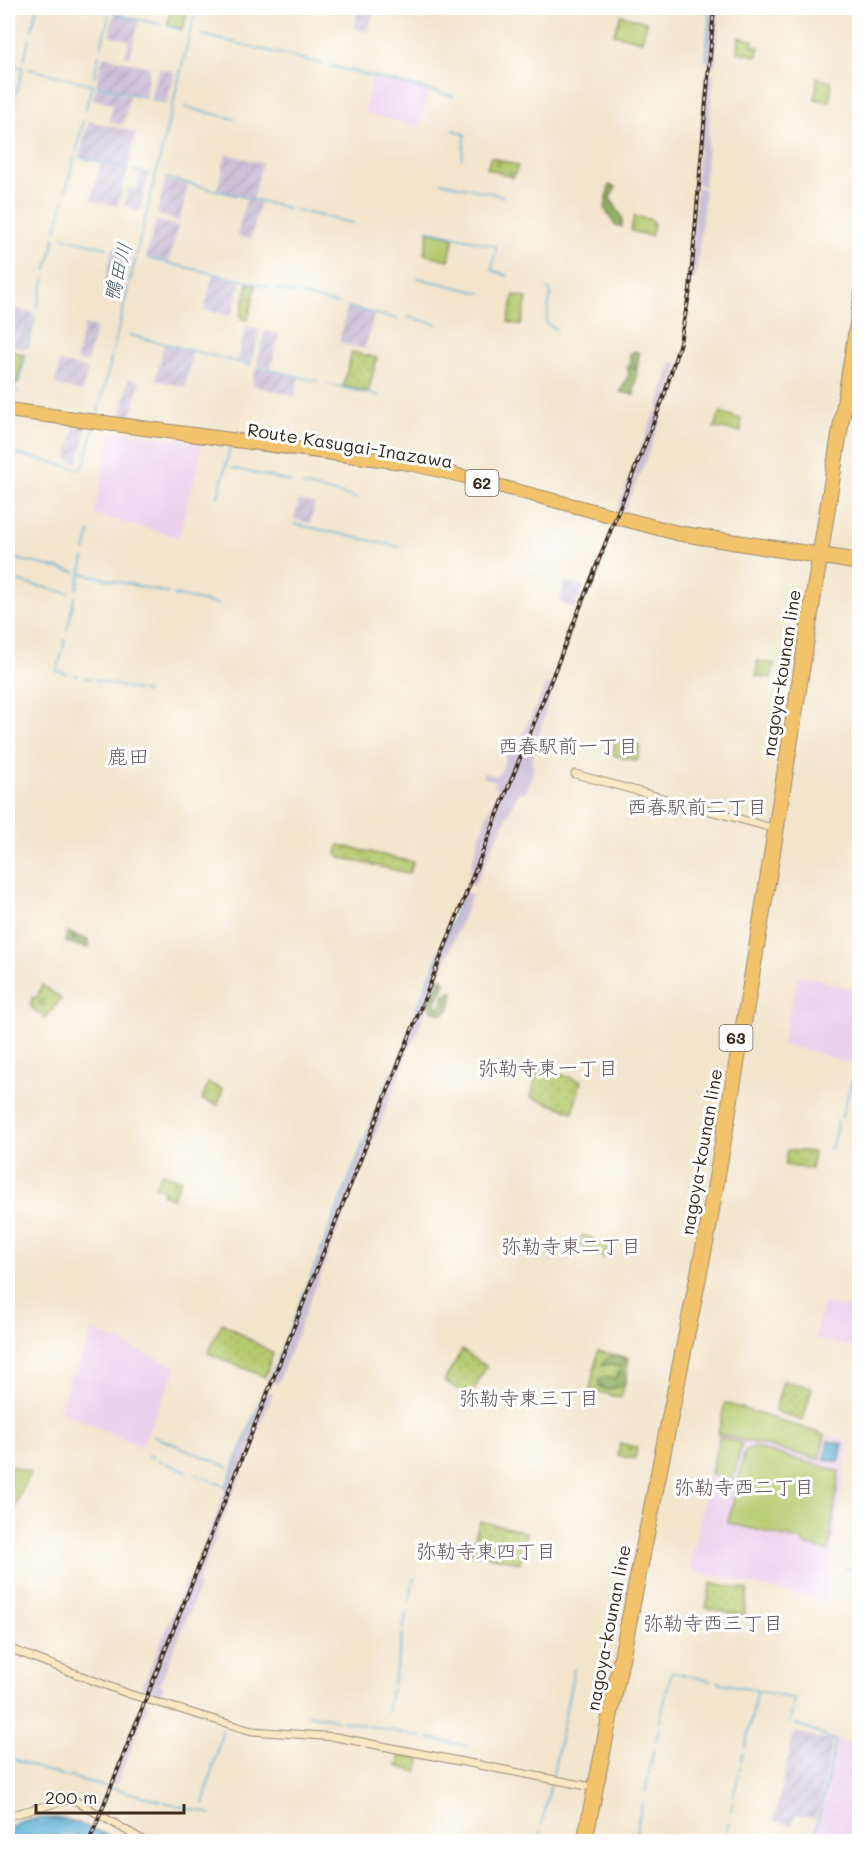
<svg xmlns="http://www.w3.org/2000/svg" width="867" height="1849" viewBox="0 0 867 1849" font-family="Mali,'Klee One',sans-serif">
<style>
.built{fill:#ebd1ec}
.industrial{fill:url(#industrial-furrows)}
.railway{fill:#cbbfd6}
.grass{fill:url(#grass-dots);stroke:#787a47;stroke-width:1.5}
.forest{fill:url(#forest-firs);stroke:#666c40;stroke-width:1.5}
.cemetery{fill:url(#cemetery-stones);stroke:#787a47;stroke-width:1.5}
.pitch{fill:#b6cb70;stroke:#787a47;stroke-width:1.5}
.water{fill:url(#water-waves);stroke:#4a6c7a;stroke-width:1.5}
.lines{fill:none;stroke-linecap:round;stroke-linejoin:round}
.stream{stroke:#58aed5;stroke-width:1.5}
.secondary-casing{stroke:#968875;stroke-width:9}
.primary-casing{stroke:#968875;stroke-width:10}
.secondary{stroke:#fae7c3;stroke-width:7}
.primary{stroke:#f2c36a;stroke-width:8}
.rail-casing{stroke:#3b2a1e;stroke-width:4}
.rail{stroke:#fff;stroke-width:1.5;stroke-dasharray:4.5;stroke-linecap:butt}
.labels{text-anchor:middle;stroke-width:6;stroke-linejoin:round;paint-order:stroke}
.shield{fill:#fff;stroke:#766a62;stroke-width:1.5}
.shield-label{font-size:16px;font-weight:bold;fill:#3b2a1e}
.street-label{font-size:18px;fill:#3b2a1e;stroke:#fff}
.water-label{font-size:20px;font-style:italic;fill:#475f67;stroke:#fff}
.neighbourhood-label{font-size:20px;fill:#695761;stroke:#fff}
.quarter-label{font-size:21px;fill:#695761;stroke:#fff}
</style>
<defs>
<pattern id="industrial-furrows" width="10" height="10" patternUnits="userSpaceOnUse" patternTransform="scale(1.5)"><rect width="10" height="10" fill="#cbbfd6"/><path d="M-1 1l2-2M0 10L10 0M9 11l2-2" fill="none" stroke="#afa4b7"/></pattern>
<pattern id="grass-dots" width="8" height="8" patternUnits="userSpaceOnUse" patternTransform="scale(1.5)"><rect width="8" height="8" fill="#b6cb70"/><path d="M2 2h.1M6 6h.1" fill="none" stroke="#9dae61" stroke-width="1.8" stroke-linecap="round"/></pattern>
<pattern id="forest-firs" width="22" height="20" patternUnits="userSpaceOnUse" patternTransform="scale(1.5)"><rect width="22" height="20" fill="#90af62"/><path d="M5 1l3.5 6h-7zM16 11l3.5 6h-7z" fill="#778f50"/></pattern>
<pattern id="cemetery-stones" width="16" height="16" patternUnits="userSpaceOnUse" patternTransform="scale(1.5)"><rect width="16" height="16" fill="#b6cb70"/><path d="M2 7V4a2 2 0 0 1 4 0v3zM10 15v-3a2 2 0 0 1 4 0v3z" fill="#9dae61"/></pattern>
<pattern id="water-waves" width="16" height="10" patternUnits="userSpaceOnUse" patternTransform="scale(1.5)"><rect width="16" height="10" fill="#58aed5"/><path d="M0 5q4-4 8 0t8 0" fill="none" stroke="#4a8eac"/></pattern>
</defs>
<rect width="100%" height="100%" fill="#fff"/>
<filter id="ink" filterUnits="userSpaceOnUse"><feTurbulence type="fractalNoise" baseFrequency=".0167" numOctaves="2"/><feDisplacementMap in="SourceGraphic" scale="12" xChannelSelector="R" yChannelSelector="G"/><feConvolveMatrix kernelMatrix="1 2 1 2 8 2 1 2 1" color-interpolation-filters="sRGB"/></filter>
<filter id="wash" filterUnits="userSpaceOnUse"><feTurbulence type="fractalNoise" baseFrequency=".008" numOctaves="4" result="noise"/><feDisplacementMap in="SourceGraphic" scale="24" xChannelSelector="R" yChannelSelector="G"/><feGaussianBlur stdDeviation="1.35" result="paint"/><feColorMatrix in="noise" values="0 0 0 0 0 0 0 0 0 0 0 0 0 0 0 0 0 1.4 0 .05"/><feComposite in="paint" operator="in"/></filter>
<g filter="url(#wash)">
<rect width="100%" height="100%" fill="#f2e5cc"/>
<g class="built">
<polygon points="372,78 429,91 420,127 364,113"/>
<polygon points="112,431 203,443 179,537 94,515"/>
<polygon points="801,975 859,991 859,1067 811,1051 781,1045 798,977"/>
<polygon points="825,1303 859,1311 857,1348 815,1339 822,1305"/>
<polygon points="92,1330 177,1367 141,1447 60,1411 71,1374 75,1375"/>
<polygon points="724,1403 848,1442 826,1602 693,1571 690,1567"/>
<polygon points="837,1740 859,1745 859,1840 817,1830"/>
</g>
<g class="industrial">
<polygon points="359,8 374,8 368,32 354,28"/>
<polygon points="114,14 139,21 130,57 125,56 129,40 109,35"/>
<polygon points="103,56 150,67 145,96 96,85"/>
<polygon points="159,68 175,72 167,102 150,97"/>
<polygon points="96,87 130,96 123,125 109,121 113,104 93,99"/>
<polygon points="89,121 136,132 128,168 79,156"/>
<polygon points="226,154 262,163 253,198 217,190"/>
<polygon points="100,164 128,170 117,206 91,200"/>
<polygon points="141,174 148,175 139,212 124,206 128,188 137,190"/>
<polygon points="165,180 188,185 179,222 157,214"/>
<polygon points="246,199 260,203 251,239 237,236"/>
<polygon points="156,221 178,226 169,262 146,256"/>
<polygon points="112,250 129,255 121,291 104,285"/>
<polygon points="213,275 241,282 232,316 204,310"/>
<polygon points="8,307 34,313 25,349 8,344"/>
<polygon points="347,308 374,314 365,349 339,343"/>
<polygon points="84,325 96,328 87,363 76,361"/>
<polygon points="246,326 257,329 259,333 251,364 237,360"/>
<polygon points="265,331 279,334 271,368 257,364"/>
<polygon points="164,345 193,352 185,387 155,380"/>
<polygon points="60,362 88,369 82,392 55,385"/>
<polygon points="256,368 299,378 295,396 252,385"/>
<polygon points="129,379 140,382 131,419 120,417"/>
<polygon points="75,425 87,427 78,463 67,460"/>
<polygon points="299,500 315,504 310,523 294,520"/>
<polygon points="564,583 584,586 575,608 560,603"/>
<polygon points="794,1732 833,1741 816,1819 795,1815 793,1825 774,1821"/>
</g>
<g class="railway">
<polygon points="711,8 719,8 715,68 707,65"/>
<polygon points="706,71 714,74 704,187 696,182"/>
<polygon points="697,187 705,190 696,279 688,277"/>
<polygon points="672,362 679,363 664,413 657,410"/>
<polygon points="655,412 663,415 639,477 631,474"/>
<polygon points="630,476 638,478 624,512 617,510"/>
<polygon points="547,683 553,686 535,748 531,763 534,764 533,771 526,792 518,793 474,886 466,884 482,829 498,787 493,786 496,781 482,777 483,773 496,776 500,773 507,754 511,755 520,740"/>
<polygon points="463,892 472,894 411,1048 403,1046"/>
<polygon points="402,1049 409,1051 327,1257 320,1254"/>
<polygon points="320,1255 327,1258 277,1385 270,1381"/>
<polygon points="266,1390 273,1393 197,1583 200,1585 160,1684 164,1686 160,1698 140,1693 186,1581 189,1582"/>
<polygon points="143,1701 149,1703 116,1785 110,1782"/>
</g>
<g class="grass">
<polygon points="171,8 188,8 183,29 167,25"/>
<polygon points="739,37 753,40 752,46 759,47 757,56 738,52"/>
<polygon points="817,78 831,82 830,102 815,99"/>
<polygon points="248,283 256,285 248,320 240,318"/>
<polygon points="9,350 25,355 17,384 8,382"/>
<polygon points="352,352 377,358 368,392 343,386"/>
<polygon points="758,661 774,664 771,678 756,676"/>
<polygon points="615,739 640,746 637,761 613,755"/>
<polygon points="339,845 413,862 410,872 407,873 339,857 337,855"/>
<polygon points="538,1067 581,1081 573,1112 531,1097"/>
<polygon points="208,1083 223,1089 218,1105 202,1100"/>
<polygon points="787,1150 814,1152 811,1169 785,1165"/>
<polygon points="222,1323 273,1353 265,1377 208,1353"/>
<polygon points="462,1350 486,1366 471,1397 444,1381"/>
<polygon points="598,1351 629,1358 621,1398 590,1389"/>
<polygon points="783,1381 812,1387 803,1421 775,1411"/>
<polygon points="8,1465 30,1472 13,1512 8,1509"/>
<polygon points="480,1521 526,1532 520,1563 470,1552"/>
<polygon points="711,1582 748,1590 744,1616 706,1608"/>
<polygon points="400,1755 421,1758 417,1772 397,1766"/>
</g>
<g class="forest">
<polygon points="609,185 616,187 610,198 622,217 622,227 615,225 605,209"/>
<polygon points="634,351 639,353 634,395 620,392 629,374 627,368 630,363 630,354"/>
<polygon points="67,932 88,940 89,948 65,942"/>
<polygon points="443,978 445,982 436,1003 437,1007 442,1005 444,994 453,991 450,1009 442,1014 432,1010 429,1005 439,979"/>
<polygon points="611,1356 625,1359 628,1365 625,1384 608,1390 600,1387 598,1382 602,1377 615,1379 621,1367 620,1364 616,1367 611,1363 604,1366 602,1364"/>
</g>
<g class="cemetery">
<polygon points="491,157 518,166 513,178 487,168"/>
<polygon points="634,216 652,220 654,224 651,236 631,231"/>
<polygon points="42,985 61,999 45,1019 30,1006 33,997 36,999"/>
<polygon points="162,1173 181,1180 173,1198 162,1194 164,1190 155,1186"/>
<polygon points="582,1235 593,1238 596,1244 601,1245 602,1242 610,1243 604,1258 579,1245"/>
<polygon points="620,1443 637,1447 635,1459 618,1456"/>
</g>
<g class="pitch">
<polygon points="621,15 647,22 642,41 614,34"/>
<polygon points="429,231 454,237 449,260 424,254"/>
<polygon points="514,295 527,298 521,325 508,322"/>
<polygon points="721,412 741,419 741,432 714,428"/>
<polygon points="725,1403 825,1435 819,1459 718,1434"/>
<polygon points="719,1437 742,1443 733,1479 711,1474"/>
<polygon points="753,1447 839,1471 829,1551 804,1545 803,1541 728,1523 745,1451"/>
</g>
<g class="water">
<polygon points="828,1441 843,1444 839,1462 824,1459"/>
<path d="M57,1818L72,1821L123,1841H95L75,1835L33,1841H8V1831C19,1816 40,1818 57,1818Z"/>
</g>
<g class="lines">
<g class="stream">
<polyline points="86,8 106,12"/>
<polyline points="428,8 471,18"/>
<polyline points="688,8 706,12"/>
<polyline points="115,14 163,25"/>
<polyline points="168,26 182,30"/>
<polyline points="32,30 37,8"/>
<polyline points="202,35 323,64"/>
<polyline points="101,47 109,15"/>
<polyline points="24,60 29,39"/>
<polyline points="706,60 710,8"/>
<polyline points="8,64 23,68 16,94"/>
<polyline points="330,66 453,96"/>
<polyline points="29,69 91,84"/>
<polyline points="94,77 99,55"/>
<polyline points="98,86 144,97"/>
<polyline points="151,99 165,103"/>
<polyline points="185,107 234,119"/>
<polyline points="85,111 92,85"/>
<polyline points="8,129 14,104"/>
<polyline points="453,130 465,134 462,159"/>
<polyline points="76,152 83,121"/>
<polyline points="80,157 128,169"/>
<polyline points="133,170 148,174"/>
<polyline points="166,178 288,208"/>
<polyline points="441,182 503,196"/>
<polyline points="66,191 74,158"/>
<polyline points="295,210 352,223"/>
<polyline points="56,230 64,200"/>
<polyline points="427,230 496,246 492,270 508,276"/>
<polyline points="62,237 107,248"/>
<polyline points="114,249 128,253"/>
<polyline points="147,258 269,287"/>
<polyline points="47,270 55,237"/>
<polyline points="418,278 481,293"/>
<polyline points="276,289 297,294"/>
<polyline points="548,289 551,293 546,323 556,329"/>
<polyline points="301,295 338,304"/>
<polyline points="37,307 45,278"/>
<polyline points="348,307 398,319"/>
<polyline points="408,317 436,324"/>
<polyline points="129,335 250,365"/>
<polyline points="27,347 35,318"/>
<polyline points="258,367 317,381"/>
<polyline points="19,382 25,356"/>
<polyline points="328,384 379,396"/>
<polyline points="17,393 17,390"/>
<polyline points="14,401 16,397"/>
<polyline points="97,417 196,8"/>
<polyline points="8,431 11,418"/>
<polyline points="8,452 80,469 84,466 94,428"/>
<polyline points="232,468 291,482"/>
<polyline points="303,485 356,498"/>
<polyline points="218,497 230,448"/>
<polyline points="294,524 400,547"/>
<polyline points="85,551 90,532"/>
<polyline points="8,557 75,572"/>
<polyline points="80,573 168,593"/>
<polyline points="16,581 69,593"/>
<polyline points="77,589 84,558"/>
<polyline points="174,595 220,605"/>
<polyline points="67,630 75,596"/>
<polyline points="63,649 65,640"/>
<polyline points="62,652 57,671 67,674"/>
<polyline points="75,675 78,676"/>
<polyline points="85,678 91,679"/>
<polyline points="95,680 137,690"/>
<polyline points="141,690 146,692"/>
<polyline points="415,1013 462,897"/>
<polyline points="841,1118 855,1072"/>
<polyline points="831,1149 838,1122"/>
<polyline points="320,1253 391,1073"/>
<polyline points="269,1381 319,1256"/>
<polyline points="154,1436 228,1467"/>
<polyline points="147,1455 154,1458"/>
<polyline points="158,1460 162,1461"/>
<polyline points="166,1463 186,1471"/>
<polyline points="195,1474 198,1476"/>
<polyline points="202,1477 204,1478"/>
<polyline points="207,1479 211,1481"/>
<polyline points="215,1482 226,1487 265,1389"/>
<polyline points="845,1568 860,1571"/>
<polyline points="409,1602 414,1578"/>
<polyline points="403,1630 407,1610"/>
<polyline points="676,1673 679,1674"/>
<polyline points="681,1674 686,1675"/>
<polyline points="689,1676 692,1677"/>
<polyline points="694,1677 711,1681"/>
<polyline points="717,1682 795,1699"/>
<polyline points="393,1684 403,1634"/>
<polyline points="387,1713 391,1689"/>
<polyline points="307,1714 337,1720"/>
<polyline points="342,1721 381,1728"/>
<polyline points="660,1721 671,1673 674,1672"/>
<polyline points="790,1722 794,1700"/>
<polyline points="796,1724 836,1741 816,1830"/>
<polyline points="383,1729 422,1737"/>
<polyline points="658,1735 659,1727"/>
<polyline points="428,1738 467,1746"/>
<polyline points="656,1741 657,1736"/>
<polyline points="745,1747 757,1693"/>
<polyline points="8,1757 43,1770 161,1801"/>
<polyline points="741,1761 743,1752"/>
<polyline points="650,1767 654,1749"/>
<polyline points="740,1770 740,1766"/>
<polyline points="553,1774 574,1669"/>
<polyline points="645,1792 650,1770"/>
<polyline points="733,1797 739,1774"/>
<polyline points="164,1802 211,1814"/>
<polyline points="203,1804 223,1729"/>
<polyline points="731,1811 733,1801"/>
<polyline points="542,1824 551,1783"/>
<polyline points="539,1838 541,1831"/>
<polyline points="634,1842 642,1804"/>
<polyline points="724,1842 728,1823"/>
</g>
</g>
</g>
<g filter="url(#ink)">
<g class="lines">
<g class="secondary-casing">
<g id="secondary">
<polyline points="575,774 772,828"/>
<polyline points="8,1648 129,1694 252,1731 336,1737 597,1788"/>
<polyline points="8,1816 67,1800 76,1801 146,1842"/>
</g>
</g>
<g class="primary-casing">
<g id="primary">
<polyline points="8,407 416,462 678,530 860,558"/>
<polyline points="8,413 409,466 461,478 676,536 860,566"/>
<polyline points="581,1842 705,1223 746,991 860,286"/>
<polyline points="588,1842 712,1228 773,871 860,326"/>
</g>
</g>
<use href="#secondary" class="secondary"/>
<use href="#primary" class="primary"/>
<g class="rail-casing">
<polyline id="rail" points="89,1842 664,396 680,342 690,290 714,8"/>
</g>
<use href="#rail" class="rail"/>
</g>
</g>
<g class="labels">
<g class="shield">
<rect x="465.5" y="470" width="33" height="26" rx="4.5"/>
<rect x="719.5" y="1025" width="33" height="26" rx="4.5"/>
</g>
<g class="shield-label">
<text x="482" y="489">62</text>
<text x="736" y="1044">63</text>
</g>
<g class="street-label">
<text transform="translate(350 446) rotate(9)" y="6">Route Kasugai-Inazawa</text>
<text transform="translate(782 673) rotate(-81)" y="6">nagoya-kounan line</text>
<text transform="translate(702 1152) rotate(-80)" y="6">nagoya-kounan line</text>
<text transform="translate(609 1628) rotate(-79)" y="6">nagoya-kounan line</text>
</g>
<g class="water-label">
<text transform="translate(118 272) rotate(-76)" y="7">鴨田川</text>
</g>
<g class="neighbourhood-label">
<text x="568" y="753">西春駅前一丁目</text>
<text x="697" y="814">西春駅前二丁目</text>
<text x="548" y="1075">弥勒寺東一丁目</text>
<text x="571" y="1253">弥勒寺東二丁目</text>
<text x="529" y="1405">弥勒寺東三丁目</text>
<text x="744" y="1494">弥勒寺西二丁目</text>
<text x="486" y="1558">弥勒寺東四丁目</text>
<text x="713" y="1630">弥勒寺西三丁目</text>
</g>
<g class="quarter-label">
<text x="128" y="764">鹿田</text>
</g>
</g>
<rect width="867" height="1849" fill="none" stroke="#fff" stroke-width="30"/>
<path d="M36 1804v9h148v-9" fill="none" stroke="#3b2a1e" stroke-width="3"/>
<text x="45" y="1804" font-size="18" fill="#3b2a1e" stroke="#ffffff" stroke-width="4.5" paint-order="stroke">200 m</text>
</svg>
